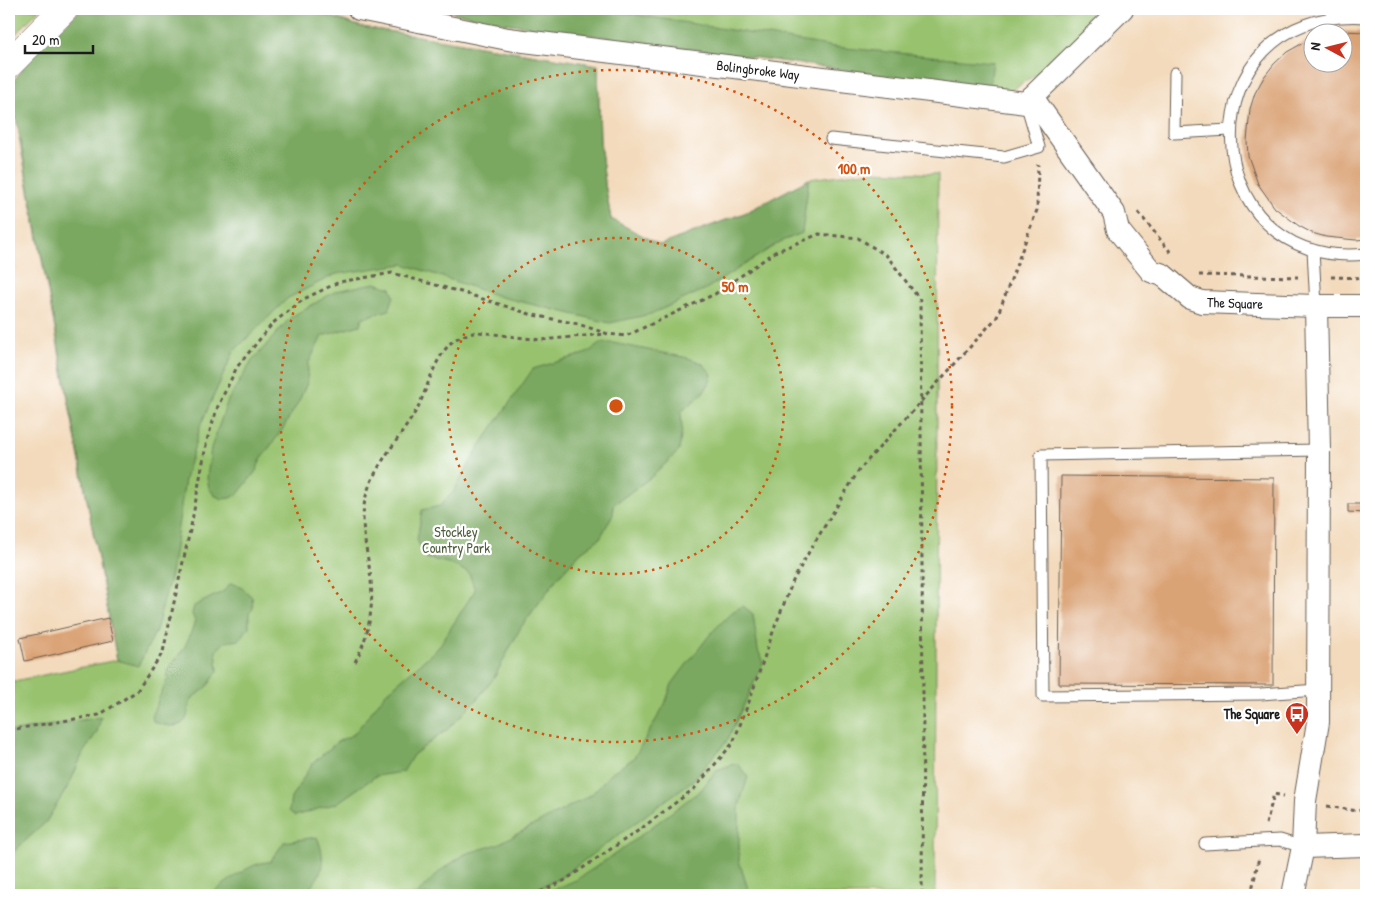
<svg xmlns="http://www.w3.org/2000/svg" width="1375" height="904" viewBox="0 0 1375 904" font-family="'Patrick Hand',sans-serif">
<style>
.green{fill:#98c26e;stroke:#5a6f45}
.forest{fill:#7aa861;stroke:#4b623e}
.building{fill:#daa376}
.lines{fill:none;stroke-linecap:round;stroke-linejoin:round}
.lane-casing{stroke:#675e54;stroke-width:13}
.street-casing{stroke:#675e54;stroke-width:24}
.primary-casing{stroke:#675e54;stroke-width:29}
.path{stroke:#675e54;stroke-width:3;stroke-dasharray:4 4;stroke-linecap:butt}
.lane{stroke:#fff;stroke-width:11}
.street{stroke:#fff;stroke-width:22}
.primary{stroke:#fff;stroke-width:28}
.ring{fill:none;stroke:#d4530e;stroke-width:2.5;stroke-dasharray:2.5 5}
.labels{text-anchor:middle;stroke-width:4.5;stroke-linejoin:round;paint-order:stroke}
.street-label{font-size:14px;fill:#1c1c1c;stroke:#fff}
.park-label{font-size:14px;fill:#4e5e3d;stroke:#fff}
.poi-label{font-size:14px;font-weight:bold;fill:#1c1c1c;stroke:#fff;text-anchor:end}
.centre{fill:#d4530e;stroke:#fff;stroke-width:2.5}
.ring-label{font-size:15px;text-anchor:middle;font-weight:bold;fill:#d4530e;stroke:#fff;stroke-width:4.5;stroke-linejoin:round;paint-order:stroke}
</style>
<rect width="100%" height="100%" fill="#fff"/>
<filter id="ink" filterUnits="userSpaceOnUse"><feTurbulence type="fractalNoise" baseFrequency=".02" numOctaves="2"/><feDisplacementMap in="SourceGraphic" scale="10" xChannelSelector="R" yChannelSelector="G"/><feConvolveMatrix kernelMatrix="1 2 1 2 8 2 1 2 1" color-interpolation-filters="sRGB"/></filter>
<filter id="wash" filterUnits="userSpaceOnUse"><feTurbulence type="fractalNoise" baseFrequency=".0096" numOctaves="4" result="noise"/><feDisplacementMap in="SourceGraphic" scale="20" xChannelSelector="R" yChannelSelector="G"/><feGaussianBlur stdDeviation="1.12" result="paint"/><feColorMatrix in="noise" values="0 0 0 0 0 0 0 0 0 0 0 0 0 0 0 0 0 1.4 0 .05"/><feComposite in="paint" operator="in"/></filter>
<g filter="url(#wash)">
<rect width="100%" height="100%" fill="#f3dabc"/>
<g class="green">
<polygon points="9,9 40,9 9,41"/>
<polygon points="307,9 362,27 598,65 600,141 605,184 611,219 660,245 747,212 809,179 872,171 938,174 935,895 9,895 9,682 117,660 19,138"/>
<polygon points="436,9 1106,9 1040,72 1008,92 504,23"/>
</g>
<g class="forest">
<polygon points="81,9 307,9 362,27 598,65 600,141 605,184 611,219 660,245 747,212 809,179 802,233 780,242 706,289 651,314 610,323 501,297 404,264 336,274 288,298 234,351 201,424 185,479 171,574 156,631 138,666 117,660 10,85 39,48"/>
<polygon points="436,9 602,9 835,47 993,62 989,90 504,23"/>
<polygon points="375,283 391,288 394,296 389,310 362,318 360,325 322,336 308,364 307,383 299,401 282,430 261,459 256,471 238,494 231,498 222,499 214,495 209,488 207,478 211,448 228,400 252,361 291,317 336,291"/>
<path d="M601,343H613L688,358L702,363L712,374C710,391 692,402 681,412L682,429L679,451L650,478L613,505V514L600,538L581,552L558,577L521,627L494,678L475,702L448,729L413,755L403,772L376,776L337,803L295,816L289,811L291,798L312,764L337,742L354,734L386,693L438,648L475,590L469,573L448,563L426,558L417,540L422,510L440,506L454,491L479,447L533,369L587,353Z"/>
<path d="M231,583L242,588L252,597L253,609L249,613V627L239,640L225,642L216,651L218,671C214,676 211,682 207,687C203,692 195,693 192,700C188,705 189,714 186,719C180,730 162,726 153,721L152,714L168,678C165,665 175,663 180,654C187,645 191,632 195,621L192,614L194,606L224,591Z"/>
<polygon points="743,606 753,614 758,650 763,663 727,741 692,781 560,878 525,895 416,895 440,871 465,854 498,844 591,795 612,772 634,758 665,704 672,684 687,664 712,632 732,612"/>
<polygon points="101,717 97,732 83,753 70,783 46,822 12,853 9,861 9,732"/>
<polygon points="737,763 748,777 739,806 739,861 750,895 541,895 576,880 621,850 701,790 716,770"/>
<path d="M317,837C328,864 322,875 304,895H210C225,884 251,861 270,862L284,842Z"/>
</g>
<g id="blocks">
<g class="building">
<polygon points="1342,31 1366,32 1366,239 1356,240 1326,237 1312,233 1299,226 1275,208 1258,184 1248,156 1247,141 1250,109 1255,93 1264,77 1274,64 1287,52 1312,38 1312,62 1342,62"/>
<polygon points="1061,476 1274,478 1273,685 1059,684"/>
<polygon points="1348,504 1366,504 1366,513 1348,512"/>
<polygon points="108,618 113,641 25,661 20,638"/>
</g>
</g>
</g>
<g filter="url(#ink)">
<use href="#blocks" fill-opacity="0" stroke="#675e54" stroke-width="1"/>
<g class="lines">
<g class="lane-casing">
<g id="lane">
<path d="M1366,17C1182,5 1191,272 1366,254"/>
<polyline points="1175,73 1174,133 1230,130"/>
<polyline points="831,139 1004,157 1039,147 1026,103"/>
<polyline points="1313,250 1316,306"/>
<polyline points="1318,690 1261,694 1043,696 1041,455 1319,450"/>
<polyline points="1205,844 1280,840 1303,847"/>
</g>
</g>
<g class="street-casing">
<g id="street">
<polyline points="359,9 508,39 1026,103 1122,9"/>
<polyline points="1032,97 1114,213 1118,230 1151,271 1163,275 1190,298 1202,302 1316,306 1366,306"/>
<polyline points="1303,847 1366,845"/>
<polyline points="1293,895 1303,847 1305,801 1318,722 1319,450 1316,306"/>
</g>
</g>
<g class="primary-casing">
<polyline id="primary" points="9,64 64,9"/>
</g>
<g class="path">
<polyline points="1138,212 1172,254"/>
<polyline points="1199,275 1298,277"/>
<polyline points="1331,277 1366,278"/>
<path d="M355,662C371,632 375,599 369,566C366,546 361,526 364,506C369,469 401,439 418,407C428,387 433,363 448,346C455,337 467,334 478,332L541,340L605,334"/>
<polyline points="9,730 99,715 137,691 163,652 191,526 207,440 218,406 237,367 273,323 304,299 339,282 392,273 461,292 533,315 578,324 608,334 626,336 715,294 775,252 819,234 858,238 887,256 920,300 923,699 922,895"/>
<polyline points="1327,806 1357,811 1366,809"/>
<polyline points="1266,824 1274,794 1284,796"/>
<polyline points="533,895 562,882 642,828 695,788 733,743 750,699 774,629 793,581 810,550 859,470 997,317 1037,210 1038,164"/>
<polyline points="1251,895 1259,857"/>
</g>
<use href="#lane" class="lane"/>
<use href="#street" class="street"/>
<use href="#primary" class="primary"/>
</g>
</g>
<g class="ring">
<circle cx="616" cy="406" r="168"/>
<circle cx="616" cy="406" r="336"/>
</g>
<defs>
<g id="bus-pin" transform="scale(1.25)"><path d="M0 17L-7.5 6A9.5 9.5 0 1 1 7.5 6Z" fill="#c8321e" stroke="#fff"/><path d="M-5-6H5V4H4V6H2V4H-2V6H-4V4H-5ZM-3.5-4V0h7V-4ZM-3.5 1.2v1.5H-2V1.2ZM2 1.2v1.5H3.5V1.2Z" fill="#fff"/></g>
</defs>
<g fill-rule="evenodd">
<use href="#bus-pin" x="1297" y="714"/>
</g>
<g class="labels">
<g class="street-label">
<text transform="translate(758 70) rotate(7)" y="5">Bolingbroke Way</text>
<text transform="translate(1235 303) rotate(2)" y="5">The Square</text>
</g>
<g class="park-label">
<text x="456" y="537">Stockley<tspan x="456" dy="16">Country Park</tspan></text>
</g>
<g class="poi-label">
<text x="1280" y="719">The Square</text>
</g>
</g>
<circle cx="616" cy="406" r="8" class="centre"/>
<g class="ring-label">
<text x="854" y="174">100 m</text>
<text x="735" y="292">50 m</text>
</g>
<rect width="1375" height="904" fill="none" stroke="#fff" stroke-width="30"/>
<g transform="translate(1328 48) rotate(277)"><circle r="24" fill="#ffffff" stroke="#a4a4a4"/>
<path d="M0-4L9 19L0 12L-9 19Z" fill="#c8321e"/>
<text y="-8" font-size="14" font-weight="bold" text-anchor="middle" fill="#1c1c1c">N</text>
</g>
<path d="M25 45v8h68v-8" fill="none" stroke="#1c1c1c" stroke-width="2.5"/>
<text x="32" y="45" font-size="15" fill="#1c1c1c" stroke="#ffffff" stroke-width="4" paint-order="stroke">20 m</text>
</svg>
